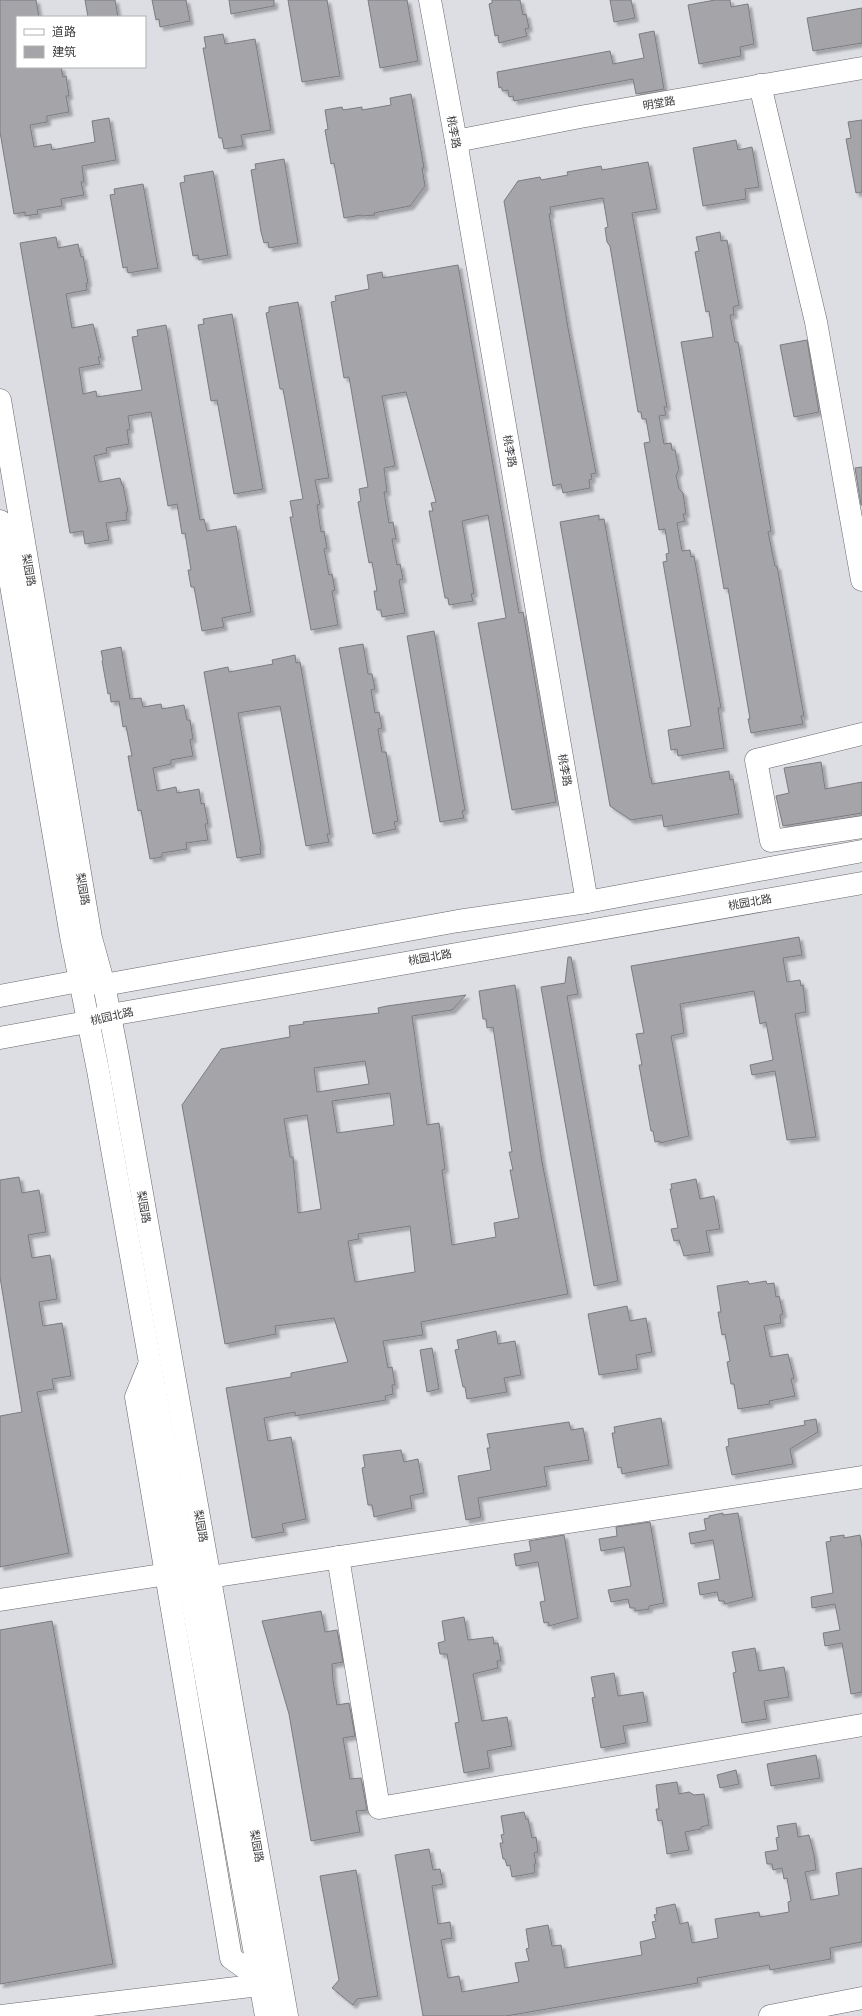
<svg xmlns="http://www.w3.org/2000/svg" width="862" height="2016" viewBox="0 0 862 2016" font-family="Karla,'Noto Sans SC',sans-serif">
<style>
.building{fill:#a4a4a9;stroke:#7b7c81;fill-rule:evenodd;filter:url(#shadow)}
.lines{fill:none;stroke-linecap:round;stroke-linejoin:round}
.minor-casing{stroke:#67676c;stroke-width:23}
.major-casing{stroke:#67676c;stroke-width:23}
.minor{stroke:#fff;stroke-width:22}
.major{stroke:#fff;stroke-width:22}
.labels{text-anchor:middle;stroke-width:3;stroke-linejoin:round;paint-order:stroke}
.street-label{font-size:11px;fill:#3b3b3e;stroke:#fff}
</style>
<defs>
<filter id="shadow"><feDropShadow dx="3.5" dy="3.5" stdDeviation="1" flood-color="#0004"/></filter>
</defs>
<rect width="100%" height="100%" fill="#dddee3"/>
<g class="building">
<polygon points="0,0 36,0 39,17 17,17 17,67 61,67 63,77 66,76 69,96 66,96 69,112 47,116 47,122 30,125 34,147 51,144 52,150 95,142 92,121 109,118 116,160 82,166 84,182 81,182 84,195 61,199 62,206 37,210 38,214 25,216 25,212 14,214 0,132"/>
<polygon points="85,0 115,0 118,17 88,17"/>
<polygon points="152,0 186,0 190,21 160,27 159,19 156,20"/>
<polygon points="229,0 274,0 274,6 231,14"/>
<polygon points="288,0 327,0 340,76 302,82"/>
<polygon points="368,0 407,0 418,61 380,68"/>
<polygon points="492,0 520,0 523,15 526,14 529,28 525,29 527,36 499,43 498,35 495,36 489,4 492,3"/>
<polygon points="610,0 631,0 635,18 614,22"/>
<polygon points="715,0 730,0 731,7 748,4 754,44 740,47 741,56 699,64 688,5"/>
<polygon points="862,8 862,43 813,51 807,18"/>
<polygon points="654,31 664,89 636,94 633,79 514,101 513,96 509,97 508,90 503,91 501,87 499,88 497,72 610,51 613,64 644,58 639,34"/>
<polygon points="223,34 225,44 255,39 271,130 241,135 243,146 224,149 222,138 219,138 203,48 206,48 204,37"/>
<polygon points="411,94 423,162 424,168 422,168 425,186 410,206 374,213 375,215 362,216 361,215 344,218 334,163 331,164 325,130 328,129 325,110 342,107 343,110 362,107 362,110 391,105 390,98"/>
<polygon points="862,120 862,192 856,193 846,139 851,138 848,122"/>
<polygon points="736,140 738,150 752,147 759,187 745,189 746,199 703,206 693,148"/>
<polygon points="284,159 298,243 269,248 268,242 264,243 261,232 251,170 256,169 255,164"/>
<polygon points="648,162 657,209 632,213 667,407 664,407 666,415 659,416 664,444 671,443 672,450 675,450 679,470 676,475 679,489 683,493 686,514 683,514 685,521 677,523 682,551 690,550 691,557 694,556 721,708 718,708 724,748 678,756 677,749 671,750 668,730 691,726 663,562 667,561 666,554 669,553 665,529 659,530 644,443 650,442 646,419 642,419 641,412 638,412 610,246 607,242 605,228 608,227 603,198 550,207 551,214 549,214 568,328 596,473 591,474 592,479 589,480 590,488 563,493 561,484 553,486 504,201 518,181 540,177 541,180 568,175 567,172 601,166 602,170"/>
<polygon points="213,171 228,255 199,260 198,255 193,256 180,183 185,182 184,176"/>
<polygon points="143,184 158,268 128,273 127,267 123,268 110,195 115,194 114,189"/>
<polygon points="720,232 721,241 727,240 739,305 733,307 734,315 730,315 735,342 738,342 771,531 768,532 775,566 777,566 804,716 801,716 803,724 751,733 748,719 750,719 728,588 724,589 681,342 713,337 709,311 706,312 695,252 699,251 696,237"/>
<polygon points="56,237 58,248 78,244 81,257 83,256 88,283 86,283 87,290 66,294 72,328 93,324 101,357 98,357 100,364 79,368 83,394 96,391 97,397 142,390 132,337 138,336 137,330 166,325 200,520 204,519 207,531 236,526 251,612 222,618 224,627 202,631 194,587 191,587 188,570 191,570 185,533 182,534 177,504 168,506 151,412 128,416 130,429 127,430 129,444 106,448 107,453 94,456 99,482 120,478 122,485 123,485 128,512 126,512 127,520 106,523 109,540 85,544 83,531 70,533 20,243"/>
<polygon points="458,265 519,613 523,612 556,802 512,810 478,623 506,618 488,515 462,521 474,593 471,594 473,601 449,605 448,598 445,598 429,511 433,511 431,503 436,502 406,392 382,396 395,466 384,468 387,492 384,492 389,523 393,522 396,539 392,539 397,565 400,564 403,579 399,580 405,613 382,617 381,610 377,610 374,591 377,591 372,562 369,563 358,502 361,501 359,489 368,487 349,377 344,378 331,302 336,301 335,296 369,289 367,275 382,272 383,278"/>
<polygon points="298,302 329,478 315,480 320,504 317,505 321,532 324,531 327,548 324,549 329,575 332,574 335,590 332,591 338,625 311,630 290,517 293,517 290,501 303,499 283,389 280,389 266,313 269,312 269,307"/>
<polygon points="232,314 263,489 234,494 217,400 211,401 198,325 204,324 203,319"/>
<polygon points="807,340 819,412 794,417 780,345"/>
<polygon points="862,467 862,505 861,505 855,468"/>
<polygon points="599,515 599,520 604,519 650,778 651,778 652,784 729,771 730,780 733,779 739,814 664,827 662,815 631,820 610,806 560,522"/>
<polygon points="434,631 465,810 462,811 464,818 440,822 407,636"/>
<polygon points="363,644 368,674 372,674 375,689 371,690 375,713 379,712 382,728 378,729 382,752 386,752 398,821 394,822 396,829 373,834 339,648"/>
<polygon points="121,647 130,699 141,698 143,707 161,704 162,709 184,705 187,720 190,720 193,739 190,740 193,756 171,760 171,764 153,768 157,791 176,787 177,793 199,789 201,804 204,803 208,824 205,824 208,840 186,843 187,849 162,853 162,857 150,859 141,810 138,811 128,756 132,756 126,726 123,727 119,701 111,702 110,693 108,694 102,661 103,660 101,651"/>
<polygon points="295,655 296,663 300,662 330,834 327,834 329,842 306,846 280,706 238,713 261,846 260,847 261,854 237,858 204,672 228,667 229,672 273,664 272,660"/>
<polygon points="821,762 825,789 862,782 862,813 783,826 776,796 789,793 784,768"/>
<polygon points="799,937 802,955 783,958 787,982 800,980 801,986 803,985 806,1012 795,1014 816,1137 787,1140 775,1071 752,1075 750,1065 773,1060 766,1022 760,1024 754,991 680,1004 684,1033 671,1036 689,1136 660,1143 660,1141 655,1142 653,1131 651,1131 639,1065 642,1065 636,1034 644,1033 631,966"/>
<polygon points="568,957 571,957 578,994 567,996 618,1281 594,1286 541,987 565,983"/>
<path d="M515,985L542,1162L568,1294L421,1322L423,1335L383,1341L388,1368L392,1367L395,1385H392L393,1394L385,1396L386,1400L295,1416V1412L264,1418L268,1441L291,1437L306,1519L282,1524L284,1532L252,1538L226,1388L291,1377V1373L348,1362L334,1318L275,1326L276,1334L225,1344L182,1105L221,1049L290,1037L289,1026L304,1024L303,1022L379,1013L378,1008L387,1006L466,995L452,1010L412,1016L427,1125L439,1123L445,1169L442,1170L452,1245L496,1237L494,1223L519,1218L510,1170H513L509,1152H512L493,1027L487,1028L486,1019H483L479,991ZM365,1061L369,1084L317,1092L314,1068ZM390,1093L394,1125L337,1133L332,1101ZM307,1115L321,1209L298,1213L293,1157H290L284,1119ZM410,1226L415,1272L355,1282L348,1241L359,1239L358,1234Z"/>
<polygon points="19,1177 22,1193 39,1190 46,1232 28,1235 32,1258 50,1255 57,1299 39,1302 43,1326 62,1323 71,1376 52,1379 54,1389 37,1392 69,1553 0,1567 0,1416 22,1412 0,1277 0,1180"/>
<polygon points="696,1179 700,1199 714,1196 720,1229 706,1231 710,1252 684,1256 679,1240 674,1241 671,1229 678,1228 670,1189 672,1189 671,1184"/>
<polygon points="748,1281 749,1284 766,1281 767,1284 774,1283 776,1297 779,1296 783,1314 780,1315 781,1323 764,1326 770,1357 788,1354 794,1378 791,1379 795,1396 769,1401 770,1404 738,1409 734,1384 731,1384 727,1362 730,1361 725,1334 722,1335 718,1312 721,1312 717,1286"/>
<polygon points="627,1306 630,1321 646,1318 652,1352 636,1355 638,1369 599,1375 588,1314"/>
<polygon points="496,1331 498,1344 515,1341 521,1375 504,1378 507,1392 467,1399 465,1387 463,1387 455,1350 459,1349 457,1340"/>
<polygon points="432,1348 439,1389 427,1392 420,1350"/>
<polygon points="661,1418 669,1465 622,1474 621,1467 618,1468 612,1433 615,1433 614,1427"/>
<polygon points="816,1419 818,1432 790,1449 793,1464 732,1475 726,1447 729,1446 728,1439 805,1425 804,1421"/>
<polygon points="569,1422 571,1430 583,1428 589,1460 544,1467 547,1486 478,1498 481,1517 466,1520 458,1476 491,1470 487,1448 490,1448 487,1434"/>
<polygon points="401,1450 404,1462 418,1459 424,1493 410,1496 412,1508 374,1517 372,1505 368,1505 362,1468 365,1467 363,1455"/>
<polygon points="723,1513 723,1515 738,1513 753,1597 725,1604 724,1601 719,1601 717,1592 700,1595 698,1583 720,1579 713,1540 691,1544 689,1533 706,1530 704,1519 709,1518 709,1516"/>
<polygon points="650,1522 664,1603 649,1606 649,1609 635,1611 635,1608 630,1608 628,1599 611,1602 608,1590 631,1586 624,1547 601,1551 599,1539 617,1536 616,1527"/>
<polygon points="564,1535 578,1618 549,1626 548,1622 544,1623 540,1602 545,1601 538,1562 516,1566 514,1554 531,1551 529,1541"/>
<polygon points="844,1535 844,1538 860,1535 862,1548 862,1692 851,1694 842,1643 825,1646 823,1633 840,1630 835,1604 812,1608 811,1597 833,1593 826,1542 831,1541 830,1537"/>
<polygon points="321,1611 325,1632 337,1630 343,1662 332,1664 333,1681 337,1705 349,1703 355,1736 343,1738 350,1779 361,1778 367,1810 356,1811 360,1832 311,1841 289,1714 262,1621"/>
<polygon points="464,1617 468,1640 493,1637 494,1644 498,1643 501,1661 497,1661 498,1668 473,1674 482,1721 507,1717 512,1746 487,1751 490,1768 464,1773 455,1723 459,1722 447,1654 440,1654 438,1643 445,1641 442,1621"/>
<polygon points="52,1621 113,1964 0,1984 0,1630"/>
<polygon points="755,1648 759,1671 784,1667 789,1697 764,1701 767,1719 742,1723 733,1673 736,1672 732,1652"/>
<polygon points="614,1673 618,1696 643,1692 648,1722 623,1726 626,1743 601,1748 592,1698 595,1697 591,1677"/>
<polygon points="816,1755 820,1778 771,1786 767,1764"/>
<polygon points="736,1770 739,1784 720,1788 717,1775"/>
<polygon points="677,1782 679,1794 689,1792 694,1795 704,1794 709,1825 701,1827 701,1829 685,1832 689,1850 667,1854 662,1820 658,1821 656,1809 659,1809 656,1785"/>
<polygon points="524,1812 526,1819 528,1819 532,1838 536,1837 538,1852 534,1853 536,1864 534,1864 535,1871 534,1873 512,1877 510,1865 507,1866 505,1859 503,1859 500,1843 503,1843 501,1835 504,1834 501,1816"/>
<polygon points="796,1823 798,1837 809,1835 814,1855 816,1870 805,1872 811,1900 839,1895 836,1873 862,1868 862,1942 830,1948 831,1959 770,1970 769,1965 697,1978 698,1983 506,2016 423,2016 395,1855 429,1849 433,1870 440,1869 443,1884 432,1886 438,1924 450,1922 452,1938 441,1940 448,1978 459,1976 462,1992 519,1982 515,1963 529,1961 526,1949 529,1948 526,1929 548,1925 552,1946 561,1945 565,1968 642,1955 640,1942 656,1938 652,1922 656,1921 654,1915 657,1914 656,1908 675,1904 680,1924 688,1922 692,1943 718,1938 715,1919 759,1912 760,1917 789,1912 788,1902 791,1901 787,1878 784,1879 782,1868 773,1870 772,1864 767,1864 765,1852 778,1850 776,1838 779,1837 777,1826"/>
<polygon points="356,1870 378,1996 357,1999 353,2005 332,1988 339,1980 320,1876"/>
</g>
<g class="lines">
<g class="minor-casing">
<g id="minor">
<polyline points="430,0 456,141 587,902"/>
<polyline points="760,85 816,322 862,580"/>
<polyline points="456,141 580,117 862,68"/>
<polyline points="862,734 756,760 771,841 862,827"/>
<polyline points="338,1557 379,1808 862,1725"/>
<polyline points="0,1600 187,1571 210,1577 862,1477"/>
<polyline points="0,2016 260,1985"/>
<polyline points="770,2016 862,1998"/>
</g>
</g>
<g class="major-casing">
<g id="major">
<polyline points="0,400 91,938 104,985 118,1057 287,2016"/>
<polyline points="0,521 71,936 98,1070 266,2016"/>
<polyline points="0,996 79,981 104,985 458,921 587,902 862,851"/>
<polyline points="0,1038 87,1022 110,1015 862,883"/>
<polyline points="150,1363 136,1397 231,1958 259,1978"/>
</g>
</g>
<use href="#minor" class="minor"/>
<use href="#major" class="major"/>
</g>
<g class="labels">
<g class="street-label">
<text transform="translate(659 103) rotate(-10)" y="4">明堂路</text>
<text transform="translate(454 132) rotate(79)" y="4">桃李路</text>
<text transform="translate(510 451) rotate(80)" y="4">桃李路</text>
<text transform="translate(29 570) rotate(80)" y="4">梨园路</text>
<text transform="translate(565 770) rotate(80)" y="4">桃李路</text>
<text transform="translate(83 889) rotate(80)" y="4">梨园路</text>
<text transform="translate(750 902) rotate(-10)" y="4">桃园北路</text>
<text transform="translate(430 957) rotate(-10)" y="4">桃园北路</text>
<text transform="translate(112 1016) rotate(-13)" y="4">桃园北路</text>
<text transform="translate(144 1207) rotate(80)" y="4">梨园路</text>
<text transform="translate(201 1526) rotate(80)" y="4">梨园路</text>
<text transform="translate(257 1846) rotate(80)" y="4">梨园路</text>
</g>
</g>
<rect x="16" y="16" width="130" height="52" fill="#ffffff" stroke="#b1b1b2"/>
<rect x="24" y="29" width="20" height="6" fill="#ffffff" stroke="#b1b1b2"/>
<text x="52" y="36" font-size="12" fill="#3b3b3e">道路</text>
<rect x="24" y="46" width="20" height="12" fill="#a4a4a9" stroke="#b1b1b2"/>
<text x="52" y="56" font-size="12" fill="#3b3b3e">建筑</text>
</svg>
